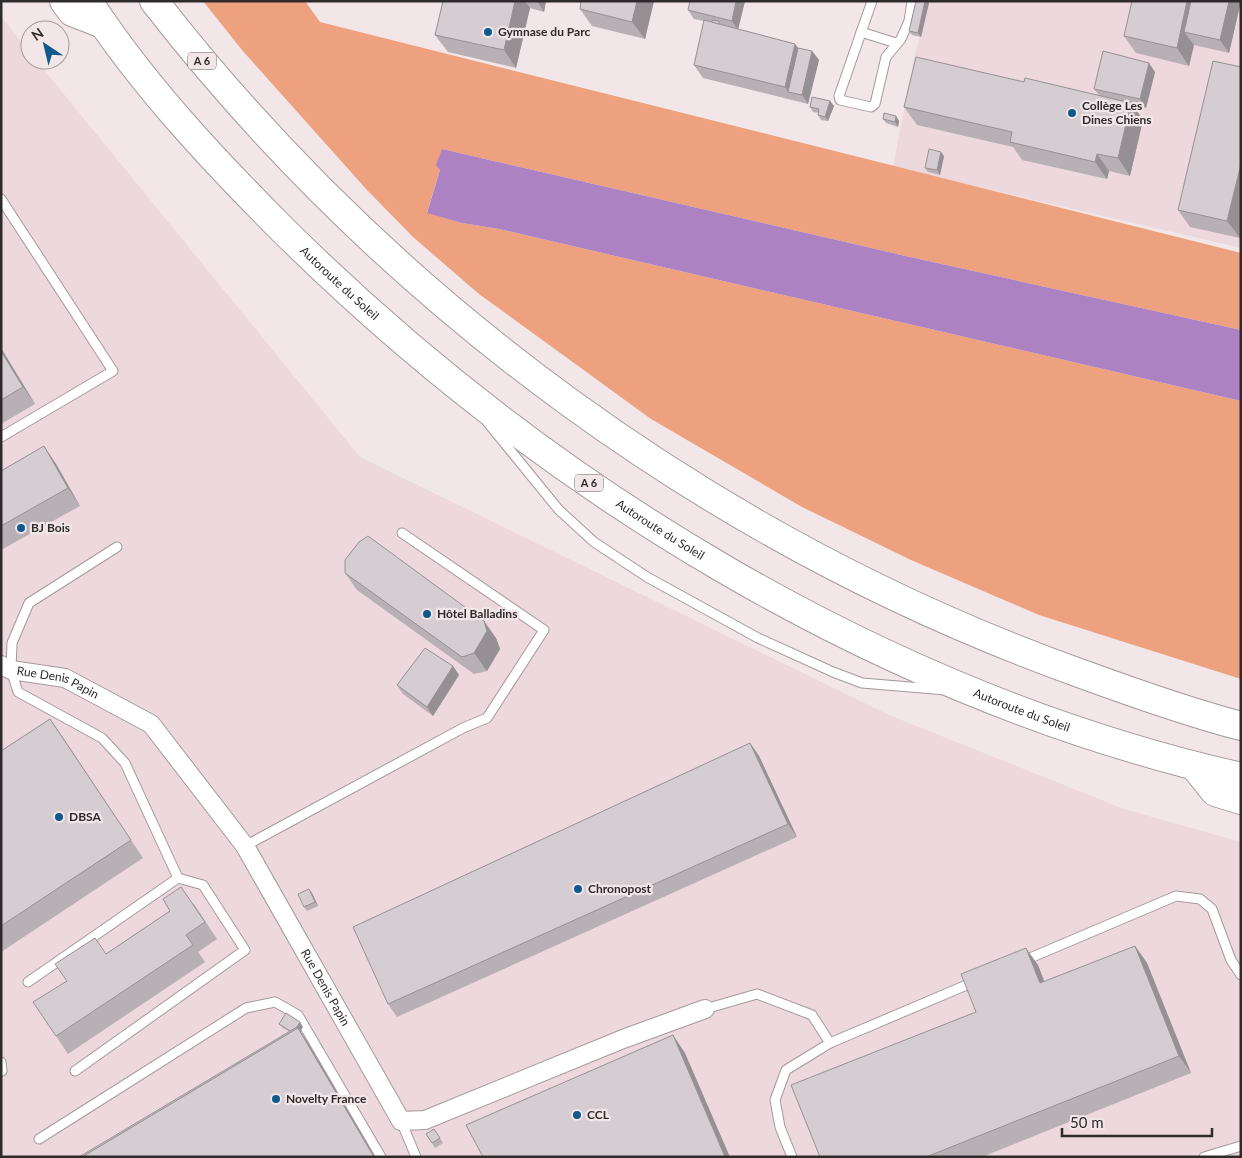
<svg xmlns="http://www.w3.org/2000/svg" width="1242" height="1158" viewBox="0 0 1242 1158" font-family="Lato,sans-serif">
<style>
.built{fill:#edd8de}
.green{fill:#eda17f}
.water{fill:#ac82c2}
.lines{fill:none;stroke-linecap:round;stroke-linejoin:round}
.service-casing{stroke:#a4999c;stroke-width:11}
.minor-casing{stroke:#a4999c;stroke-width:20}
.motorway-casing{stroke:#a4999c;stroke-width:30}
.service{stroke:#fff;stroke-width:9}
.minor{stroke:#fff;stroke-width:18}
.motorway{stroke:#fff;stroke-width:28}
.wall{fill:#b8b0b5}
.shaded-wall{fill:#969094}
.building{fill:#d6cdd3;stroke:#969094}
.poi-dot{fill:#0f598d;stroke:#f2e6e9;stroke-width:2}
.labels{text-anchor:middle;stroke-width:4.5;stroke-linejoin:round;paint-order:stroke}
.shield{fill:#f2e6e9;stroke:#6a6265;stroke-width:1}
.shield-label{font-size:11px;font-weight:bold;fill:#2f2a2c}
.poi-label{font-size:12px;font-weight:bold;fill:#2f2a2c;stroke:#f2e6e9;text-anchor:start}
.street-label{font-size:12px;fill:#2f2a2c;stroke:#f2e6e9}
</style>
<rect width="100%" height="100%" fill="#f2e6e9"/>
<g class="built">
<polygon points="929,1 1241,1 1241,248 893,167 914,58"/>
<polygon points="1,17 30,52 30,60 36,60 360,457 889,715 1124,809 1241,842 1241,1157 1,1157"/>
</g>
<polygon class="green" points="203,1 305,1 320,22 1241,253 1241,330 910,257 442,149 440,170 427,212 462,223 499,229 1241,401 1241,679 1039,615 911,560 802,507 651,419 479,294 413,237 367,190 242,50"/>
<polygon class="water" points="442,149 910,257 1241,330 1241,401 499,229 462,223 427,213 440,170 436,165"/>
<g class="lines">
<g class="service-casing">
<g id="service">
<polyline points="872,1 839,96 840,100 871,107 875,104 886,57 901,39 909,21 912,1"/>
<polyline points="861,32 896,43"/>
<polyline points="1,199 113,371 1,437"/>
<polyline points="488,423 559,510 594,542 647,577 758,638 833,672 862,683 946,690"/>
<polyline points="245,846 463,728 487,718 544,630 402,533"/>
<polyline points="1023,961 1176,896 1200,899 1212,909 1231,960 1241,975"/>
<polyline points="28,982 178,878"/>
<polyline points="705,1009 757,994 812,1015 830,1043"/>
<polyline points="1,1062 2,1071"/>
<polyline points="75,1071 245,950 203,885 178,878 125,763 102,738 18,692 11,670 12,643 29,603 117,547"/>
<polyline points="401,1121 416,1157"/>
<polyline points="39,1139 246,1008 275,1002 298,1015 381,1157"/>
<polyline points="792,1157 780,1127 775,1100 786,1070 830,1043 976,981"/>
<polyline points="1204,1157 1241,1146"/>
</g>
</g>
<g class="minor-casing">
<g id="minor">
<path id="s1" d="M1,665L11,670L65,678L151,724L245,846L401,1121L425,1120L623,1039L705,1009"/>
</g>
</g>
<g class="motorway-casing">
<g id="motorway">
<polyline points="64,1 72,12 103,24"/>
<path id="s2" d="M88,1C142,84 212,159 282,229C542,487 881,695 1241,777"/>
<path d="M154,1C391,306 718,544 1082,674C1134,693 1187,712 1241,726"/>
<polyline points="1195,767 1215,792 1241,800"/>
</g>
</g>
<use href="#service" class="service"/>
<use href="#minor" class="minor"/>
<use href="#motorway" class="motorway"/>
</g>
<g class="wall">
<polygon points="443,1 546,1 544,12 530,8 516,68 448,52 435,35"/>
<polygon points="654,1 645,39 592,26 580,9"/>
<polygon points="745,1 738,29 795,44 798,48 812,51 819,60 808,104 703,78 694,65 704,21 694,19 688,10"/>
<polygon points="916,1 927,1 929,3 921,37 912,35 909,31"/>
<polygon points="1241,1 1229,53 1194,45 1189,66 1136,53 1124,36"/>
<polygon points="1241,67 1241,233 1240,238 1190,227 1178,210"/>
<polygon points="1155,72 1146,108 1133,105 1143,120 1130,176 1109,171 1107,179 1022,160 1013,147 917,125 904,107 1024,82 1099,95 1094,89"/>
<polygon points="830,101 834,106 828,121 821,120 818,115 819,113 813,112 810,107"/>
<polygon points="896,116 899,121 898,127 886,123 883,119"/>
<polygon points="944,156 940,175 928,172 925,168"/>
<polygon points="1,348 35,404 1,424"/>
<polygon points="44,446 56,464 80,506 1,550 1,471"/>
<polygon points="345,573 496,638 500,649 487,671 474,674 357,590"/>
<polygon points="453,666 459,675 433,716 403,694 397,685"/>
<polygon points="50,719 143,858 1,952 1,751"/>
<polygon points="750,743 759,756 797,837 397,1017 388,1004"/>
<polygon points="312,893 318,906 307,911 304,907"/>
<polygon points="194,904 217,939 198,952 205,962 68,1054 56,1036 106,954 170,911"/>
<polygon points="1135,946 1147,963 1191,1073 982,1157 820,1157 976,1012 1038,965 1044,982"/>
<polygon points="279,1024 303,1027 300,1031 307,1041 283,1028"/>
<polygon points="434,1129 443,1143 435,1148 426,1134"/>
</g>
<g class="shaded-wall">
<polygon points="515,1 525,1 530,8 516,68 504,50"/>
<polygon points="537,1 546,1 544,12"/>
<polygon points="637,1 654,1 645,39 632,22"/>
<polygon points="736,1 745,1 738,30 732,21"/>
<polygon points="925,1 927,1 929,3 921,37 918,33"/>
<polygon points="1187,1 1204,1 1184,32 1194,45 1189,66 1177,48"/>
<polygon points="1229,1 1241,1 1229,53 1220,40"/>
<polygon points="795,44 805,57 788,92 785,87"/>
<polygon points="812,51 819,60 808,104 802,95"/>
<polygon points="1149,63 1155,72 1146,108 1140,99"/>
<polygon points="830,101 834,106 828,121 825,117"/>
<polygon points="1131,103 1143,120 1130,176 1118,158"/>
<polygon points="896,116 899,121 898,127 895,122"/>
<polygon points="941,152 944,156 940,175 937,170"/>
<polygon points="1097,154 1109,171 1107,179 1095,162"/>
<polygon points="1241,164 1241,233 1240,238 1227,221"/>
<polygon points="1,348 35,404 23,387 1,351"/>
<polygon points="44,446 56,464 80,506 68,488"/>
<polygon points="484,621 496,638 500,649 487,671 474,653"/>
<polygon points="453,666 459,675 433,716 427,707"/>
<polygon points="50,719 62,736 143,858 131,840"/>
<polygon points="750,743 759,756 797,837 788,824"/>
<polygon points="309,889 312,893 318,906 315,902"/>
<polygon points="1135,946 1147,963 1191,1073 1179,1056"/>
<polygon points="1026,948 1038,965 1052,1001 1040,983"/>
<polygon points="300,1022 303,1027 300,1031 307,1041 300,1032 307,1041 375,1157 374,1157 294,1033"/>
<polygon points="673,1035 685,1053 730,1157 725,1157"/>
</g>
<g class="building">
<polygon points="443,1 515,1 504,50 435,35"/>
<polygon points="581,1 637,1 632,22 580,9"/>
<polygon points="690,1 736,1 732,21 688,10"/>
<polygon points="916,1 925,1 918,33 909,31"/>
<polygon points="1132,1 1187,1 1177,48 1124,36"/>
<polygon points="1191,1 1229,1 1220,40 1184,32"/>
<polygon points="704,20 795,44 785,87 694,65"/>
<polygon points="712,20 719,21 719,24 712,22"/>
<polygon points="798,48 812,51 802,95 788,92"/>
<polygon points="1103,51 1149,63 1140,99 1094,89"/>
<polygon points="916,57 1024,82 1025,78 1131,103 1118,158 1097,154 1095,162 1010,142 1012,132 904,107"/>
<polygon points="1213,61 1241,67 1241,164 1227,221 1178,210"/>
<polygon points="812,97 830,101 825,117 818,115 819,109 810,107"/>
<polygon points="884,113 896,116 895,122 883,119"/>
<polygon points="929,149 941,152 937,170 925,168"/>
<polygon points="1,351 23,387 1,400"/>
<polygon points="44,446 68,488 1,526 1,471"/>
<polygon points="368,536 484,621 487,631 474,653 462,657 345,573 345,560 359,542"/>
<polygon points="425,648 453,666 427,707 397,685"/>
<polygon points="50,719 131,840 1,926 1,751"/>
<polygon points="750,743 788,824 388,1004 353,927"/>
<polygon points="181,887 205,922 186,935 193,945 56,1036 33,1002 67,981 55,964 95,938 106,954 170,911 163,899"/>
<polygon points="309,889 315,902 304,907 298,894"/>
<polygon points="1135,946 1179,1056 926,1157 820,1157 791,1085 976,1012 961,974 1026,948 1040,983"/>
<polygon points="286,1013 300,1022 297,1027 290,1031 279,1024"/>
<polygon points="297,1027 301,1032 298,1028 82,1157 79,1157"/>
<polygon points="298,1028 374,1157 82,1157"/>
<polygon points="673,1035 725,1157 483,1157 466,1125"/>
<polygon points="434,1129 440,1138 432,1143 426,1134"/>
</g>
<g class="poi-dot">
<circle cx="488" cy="32" r="5"/>
<circle cx="1072" cy="113" r="5"/>
<circle cx="21" cy="528" r="5"/>
<circle cx="427" cy="614" r="5"/>
<circle cx="59" cy="817" r="5"/>
<circle cx="578" cy="889" r="5"/>
<circle cx="276" cy="1099" r="5"/>
<circle cx="577" cy="1115" r="5"/>
</g>
<g class="labels">
<g class="shield">
<rect x="188" y="52.5" width="28" height="17" rx="4"/>
<rect x="575" y="474.5" width="28" height="17" rx="4"/>
</g>
<g class="shield-label">
<text x="202" y="65">A 6</text>
<text x="589" y="487">A 6</text>
</g>
<g class="poi-label">
<text x="498" y="36">Gymnase du Parc</text>
<text x="1082" y="110">Collège Les<tspan x="1082" dy="14">Dines Chiens</tspan></text>
<text x="31" y="532">BJ Bois</text>
<text x="437" y="618">Hôtel Balladins</text>
<text x="69" y="821">DBSA</text>
<text x="588" y="893">Chronopost</text>
<text x="286" y="1103">Novelty France</text>
<text x="587" y="1119">CCL</text>
</g>
<g class="street-label">
<text dy="4" stroke="none"><textPath href="#s2" startOffset="379">Autoroute du Soleil</textPath></text>
<text dy="4" stroke="none"><textPath href="#s2" startOffset="784">Autoroute du Soleil</textPath></text>
<text dy="4" stroke="none"><textPath href="#s1" startOffset="60">Rue Denis Papin</textPath></text>
<text dy="4" stroke="none"><textPath href="#s2" startOffset="1189">Autoroute du Soleil</textPath></text>
<text dy="4" stroke="none"><textPath href="#s1" startOffset="480">Rue Denis Papin</textPath></text>
</g>
</g>
<rect width="1242" height="1158" fill="none" stroke="#2f2a2c" stroke-width="5"/>
<g transform="translate(45 45) rotate(325)"><circle r="24" fill="#f2e6e9" stroke="#a49b9d"/>
<path d="M0-4L9 19L0 12L-9 19Z" fill="#0f598d"/>
<text y="-8" font-size="14" font-weight="bold" text-anchor="middle" fill="#2f2a2c">N</text>
</g>
<path d="M1062 1128v8h150v-8" fill="none" stroke="#2f2a2c" stroke-width="2.5"/>
<text x="1070" y="1128" font-size="15" fill="#2f2a2c" stroke="#f2e6e9" stroke-width="4" paint-order="stroke">50 m</text>
</svg>
